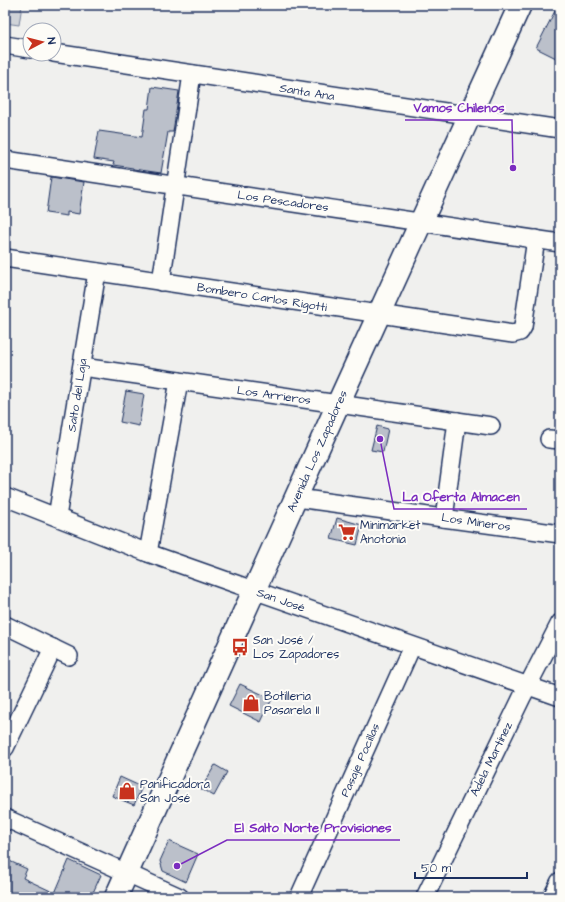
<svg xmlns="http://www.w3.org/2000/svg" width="565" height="902" viewBox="0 0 565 902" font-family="'Architects Daughter',sans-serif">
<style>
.green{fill:#d0d3d8;stroke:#76819b}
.building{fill:#bbc0ca;stroke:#1b2f5e}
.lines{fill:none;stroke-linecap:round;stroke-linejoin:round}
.minor-casing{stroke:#1b2f5e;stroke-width:20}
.major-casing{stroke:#1b2f5e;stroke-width:25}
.minor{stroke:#fdfcf7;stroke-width:17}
.major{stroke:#fdfcf7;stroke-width:22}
.labels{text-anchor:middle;stroke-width:4;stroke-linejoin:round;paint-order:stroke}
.street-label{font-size:12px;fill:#1b2f5e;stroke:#fdfcf7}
.poi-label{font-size:12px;fill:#1b2f5e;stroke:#fdfcf7;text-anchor:start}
.leader{fill:none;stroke:#7b2cbf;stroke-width:1.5}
.callout-dot{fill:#7b2cbf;stroke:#fdfcf7;stroke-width:1.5}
.callout-label{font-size:13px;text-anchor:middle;font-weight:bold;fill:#7b2cbf;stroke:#fdfcf7;stroke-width:4;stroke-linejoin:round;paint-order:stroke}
</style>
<rect width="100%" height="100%" fill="#f0f0ee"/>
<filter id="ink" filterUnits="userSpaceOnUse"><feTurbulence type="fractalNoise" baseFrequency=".025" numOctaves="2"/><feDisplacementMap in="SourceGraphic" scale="8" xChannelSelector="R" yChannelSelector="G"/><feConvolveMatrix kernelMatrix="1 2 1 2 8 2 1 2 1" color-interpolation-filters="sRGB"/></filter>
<g filter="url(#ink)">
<polygon class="green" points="5,5 22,5 19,25 5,23"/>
<g class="building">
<polygon points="558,5 560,5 560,60 536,48"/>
<polygon points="152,87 179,91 173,132 168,132 161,173 133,169 133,168 113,165 114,162 94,159 99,131 142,137 146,109 149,109"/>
<polygon points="51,177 84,182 79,214 67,212 67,216 46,213"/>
<polygon points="126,391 144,394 139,426 120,422"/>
<polygon points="377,426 388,429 383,452 371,450"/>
<polygon points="337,518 362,525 357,545 331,539"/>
<polygon points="240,684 272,699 261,722 229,706"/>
<polygon points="215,765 227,772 214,796 201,789"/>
<polygon points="120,777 142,787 134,805 112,796"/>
<polygon points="169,841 198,854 186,882 163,871 160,861"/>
<polygon points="5,859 27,869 23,878 55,893 69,860 101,875 91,897 5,897"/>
</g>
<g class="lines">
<g class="minor-casing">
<g id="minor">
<polyline points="5,45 30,49"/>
<polyline points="54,53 560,129"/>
<polyline points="5,160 560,243"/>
<polyline points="5,258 513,334 520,332 523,327 536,239"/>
<polyline points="161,282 192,74"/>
<polyline points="82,367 491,426"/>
<polyline points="549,439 560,440"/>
<polyline points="5,497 148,553 236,584 560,697"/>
<polyline points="297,498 560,534"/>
<polyline points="57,517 97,272"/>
<polyline points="444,518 457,421"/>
<polyline points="148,553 179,381"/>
<polyline points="5,625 69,656"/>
<polyline points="5,748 53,648"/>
<polyline points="5,818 180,897"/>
<polyline points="299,897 412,646"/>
<polyline points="425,897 522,697 560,623"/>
<polyline points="552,897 560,881"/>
</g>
</g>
<g class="major-casing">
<polyline id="major" points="116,897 338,404 520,5"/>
</g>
<use href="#minor" class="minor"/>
<use href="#major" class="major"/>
</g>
</g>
<defs>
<g id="supermarket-bare" transform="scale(1.38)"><path d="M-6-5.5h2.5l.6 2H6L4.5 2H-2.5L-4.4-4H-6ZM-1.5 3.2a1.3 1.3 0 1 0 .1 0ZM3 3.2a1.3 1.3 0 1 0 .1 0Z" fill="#c8321e" stroke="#fdfcf7" stroke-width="2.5" paint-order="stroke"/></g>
<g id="bus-bare" transform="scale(1.38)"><path d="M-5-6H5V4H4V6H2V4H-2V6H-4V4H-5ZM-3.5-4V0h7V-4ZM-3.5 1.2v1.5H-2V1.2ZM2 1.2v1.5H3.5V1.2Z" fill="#c8321e" stroke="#fdfcf7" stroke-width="2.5" paint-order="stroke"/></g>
<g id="shop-bare" transform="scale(1.38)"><path d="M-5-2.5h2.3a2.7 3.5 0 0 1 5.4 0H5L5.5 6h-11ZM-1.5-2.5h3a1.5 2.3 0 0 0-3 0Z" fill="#c8321e" stroke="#fdfcf7" stroke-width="2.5" paint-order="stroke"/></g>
</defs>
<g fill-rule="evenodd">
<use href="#supermarket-bare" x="347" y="532"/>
<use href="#bus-bare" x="240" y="647"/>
<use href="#shop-bare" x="251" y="703"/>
<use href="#shop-bare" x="127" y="791"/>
</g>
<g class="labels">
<g class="street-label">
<text transform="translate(307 92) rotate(9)" y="4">Santa Ana</text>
<text transform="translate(283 201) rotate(8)" y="4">Los Pescadores</text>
<text transform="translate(262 297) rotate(9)" y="4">Bombero Carlos Rigotti</text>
<text transform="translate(77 395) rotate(-81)" y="4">Salto del Laja</text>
<text transform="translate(274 395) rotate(8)" y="4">Los Arrieros</text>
<text transform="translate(317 451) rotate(-66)" y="4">Avenida Los Zapadores</text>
<text transform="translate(476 522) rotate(8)" y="4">Los Mineros</text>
<text transform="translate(281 600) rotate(19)" y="4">San José</text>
<text transform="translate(491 759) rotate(-64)" y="4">Adela Martínez</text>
<text transform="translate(360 760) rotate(-66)" y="4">Pasaje Pocillas</text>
</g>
<g class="poi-label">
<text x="360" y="529">Minimarket<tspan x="360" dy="14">Anotonia</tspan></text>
<text x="253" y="644">San José /<tspan x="253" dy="14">Los Zapadores</tspan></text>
<text x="264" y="700">Botilleria<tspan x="264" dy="14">Pasarela II</tspan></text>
<text x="140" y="788">Panificadora<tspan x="140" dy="14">San José</tspan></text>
</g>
</g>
<path class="leader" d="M513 168L512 120H405M380 439L394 509H527M177 866L227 840H400"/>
<g class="callout-dot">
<circle cx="513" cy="168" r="4"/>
<circle cx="380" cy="439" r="4"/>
<circle cx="177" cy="866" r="4"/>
</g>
<g class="callout-label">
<text x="459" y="112">Vamos Chilenos</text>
<text x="461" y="501">La Oferta Almacen</text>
<text x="313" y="832">El Salto Norte Provisiones</text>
</g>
<rect width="565" height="902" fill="none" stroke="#fdfcf7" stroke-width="20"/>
<rect x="10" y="10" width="545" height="882" fill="none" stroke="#1b2f5e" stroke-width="1.5" filter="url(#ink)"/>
<g transform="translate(42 42) rotate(83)"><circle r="19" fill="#fdfcf7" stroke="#a3aaba"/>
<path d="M0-3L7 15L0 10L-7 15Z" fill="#c8321e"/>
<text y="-6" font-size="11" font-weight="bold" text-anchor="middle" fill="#1b2f5e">N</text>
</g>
<path d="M415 872v6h112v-6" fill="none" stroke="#1b2f5e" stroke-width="2"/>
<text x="421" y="872" font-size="12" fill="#1b2f5e" stroke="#fdfcf7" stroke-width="3" paint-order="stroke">50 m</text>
</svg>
